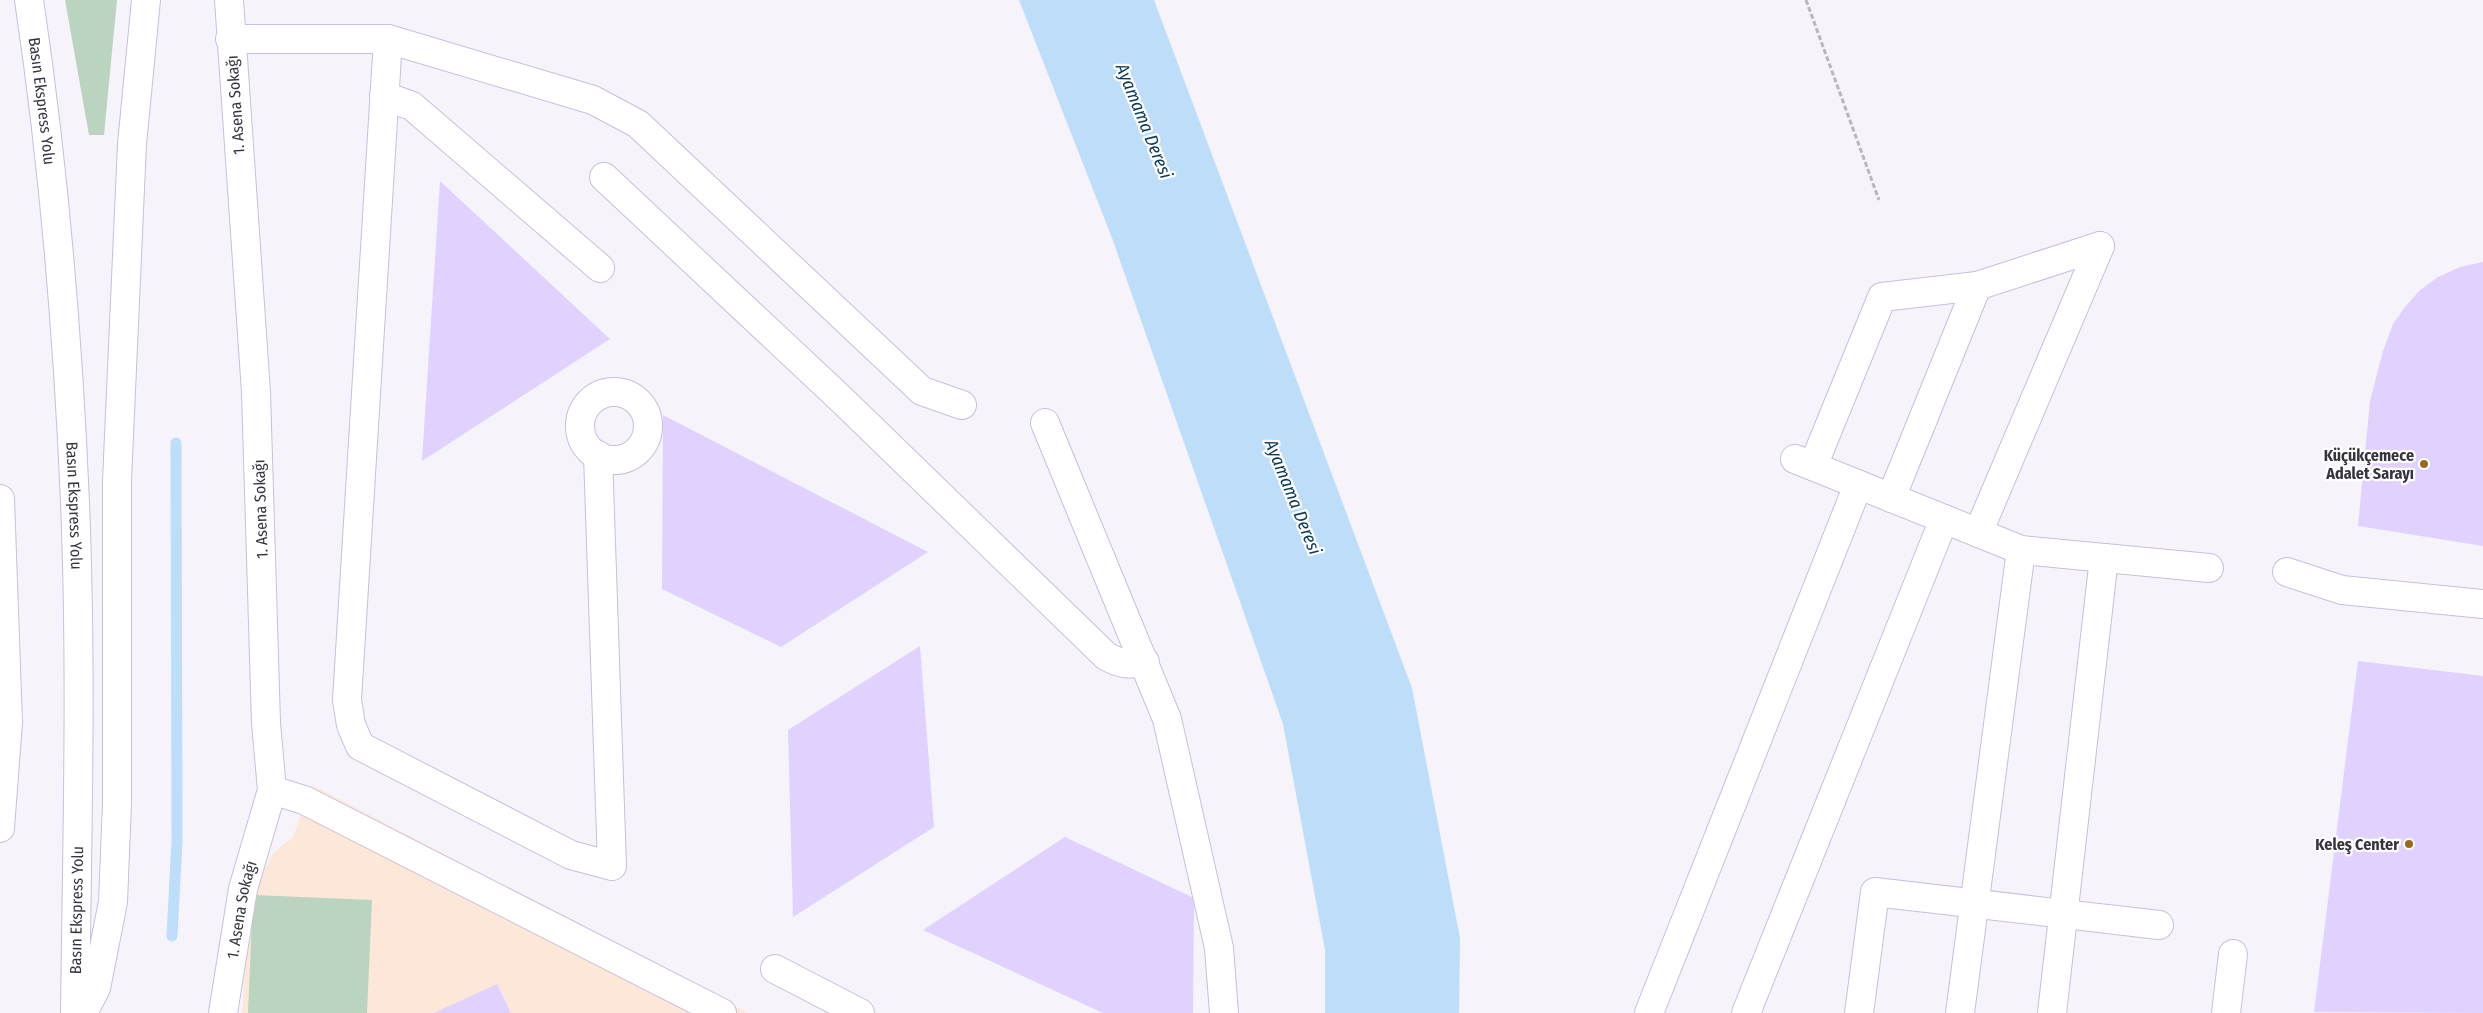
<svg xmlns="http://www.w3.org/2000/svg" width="2483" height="1013" viewBox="0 0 2483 1013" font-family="'Fira Sans Condensed',sans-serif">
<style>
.education{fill:#fce7d9}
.green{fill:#bbd4c0}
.water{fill:#beddf9}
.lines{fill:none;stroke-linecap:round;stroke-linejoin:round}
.stream{stroke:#beddf9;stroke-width:11}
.building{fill:#e0d1ff}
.minor-casing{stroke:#c8bfdc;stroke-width:30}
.highway-casing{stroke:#c8bfdc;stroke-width:30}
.path{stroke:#b9b6be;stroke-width:3;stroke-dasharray:5 2.5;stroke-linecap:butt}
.minor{stroke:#fff;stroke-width:28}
.highway{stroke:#fff;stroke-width:28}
.poi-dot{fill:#9b691d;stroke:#fff;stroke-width:2}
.labels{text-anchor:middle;stroke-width:4.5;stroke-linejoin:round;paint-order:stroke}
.street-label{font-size:16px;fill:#37333f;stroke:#fff}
.poi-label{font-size:16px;font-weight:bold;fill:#37333f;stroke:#fff;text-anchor:end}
.water-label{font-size:18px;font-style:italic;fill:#0b395a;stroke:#fff}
</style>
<rect width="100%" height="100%" fill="#f6f4fa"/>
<polygon class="education" points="312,785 748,1013 242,1013 251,900 273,853 293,837"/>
<g class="green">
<polygon points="65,0 117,0 104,135 89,135"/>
<polygon points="253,895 372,900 367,1013 248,1013"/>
</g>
<polygon class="water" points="1019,0 1154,0 1412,688 1460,938 1459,1013 1325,1013 1325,950 1283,724 1112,238"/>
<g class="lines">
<polyline class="stream" points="172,936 177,841 176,443"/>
</g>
<g class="building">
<polygon points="440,181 610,339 422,461"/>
<polygon points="2483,262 2483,546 2358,526 2370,401 2383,351 2393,324 2405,307 2420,290 2438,277 2460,267"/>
<polygon points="663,415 928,552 781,647 662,589"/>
<polygon points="920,646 934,827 793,917 788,730"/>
<polygon points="2358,661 2483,676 2483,1013 2314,1012"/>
<polygon points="1065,837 1194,898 1193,1013 1103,1013 923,930"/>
<polygon points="497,984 511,1013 434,1013"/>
</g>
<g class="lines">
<g class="minor-casing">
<g id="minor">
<polyline points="230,39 388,39 593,100 638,124 922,391 962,405"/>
<polyline points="388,39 347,700 351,725 360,746 571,855 612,866 598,455"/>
<polyline points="384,96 412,106 600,268"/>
<path d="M604,177L842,400L1106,656C1120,664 1129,665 1145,662"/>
<circle cx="614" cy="426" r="34"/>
<polyline points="1045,423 1167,719 1219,948 1224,1013"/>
<polyline points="1795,459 2021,550 2209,568"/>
<polyline points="1813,466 1882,297 1977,286 2100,246"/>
<polyline points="1891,498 1977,286"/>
<polyline points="1978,533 2100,246"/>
<polyline points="2287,572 2342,590 2483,604"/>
<polyline points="272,790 304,800 722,1013"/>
<polyline points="775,969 860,1013"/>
<path id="s1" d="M223,1013L243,889L272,790L266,723L256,392L229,0"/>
<polyline points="1649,1013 1858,485"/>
<polyline points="1746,1013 1944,519"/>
<polyline points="1859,1013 1875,892 2159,925"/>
<polyline points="1960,1013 2021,550"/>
<polyline points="2052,1013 2104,558"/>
<polyline points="2226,1013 2233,954"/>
</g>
</g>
<g class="highway-casing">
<g id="highway">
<path id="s2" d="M29,0C54,167 68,335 75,503C82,673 77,843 75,1013"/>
<polyline points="0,499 8,722 0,828"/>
<polyline points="83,1013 96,988 113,902 117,803 117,481 132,144 146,0"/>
</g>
</g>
<polyline class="path" points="1806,0 1879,200"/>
<use href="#minor" class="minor"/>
<use href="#highway" class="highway"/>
</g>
<g class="poi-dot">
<circle cx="2424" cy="464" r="5"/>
<circle cx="2409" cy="844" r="5"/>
</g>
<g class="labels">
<g class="street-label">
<text dy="6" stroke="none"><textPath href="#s2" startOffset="102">Basın Ekspress Yolu</textPath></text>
<text transform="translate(235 105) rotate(-94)" y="6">1. Asena Sokağı</text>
<text dy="6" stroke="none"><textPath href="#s2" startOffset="508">Basın Ekspress Yolu</textPath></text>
<text transform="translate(260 509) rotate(-92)" y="6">1. Asena Sokağı</text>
<text transform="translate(76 910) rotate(-89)" y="6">Basın Ekspress Yolu</text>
<text dy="6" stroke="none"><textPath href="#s1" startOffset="105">1. Asena Sokağı</textPath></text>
</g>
<g class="poi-label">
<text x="2414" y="461">Küçükçemece<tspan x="2414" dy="18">Adalet Sarayı</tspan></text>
<text x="2399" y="850">Keleş Center</text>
</g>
<g class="water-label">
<text transform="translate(1144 121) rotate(68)" y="6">Ayamama Deresi</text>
<text transform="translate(1293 497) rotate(68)" y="6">Ayamama Deresi</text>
</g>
</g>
</svg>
